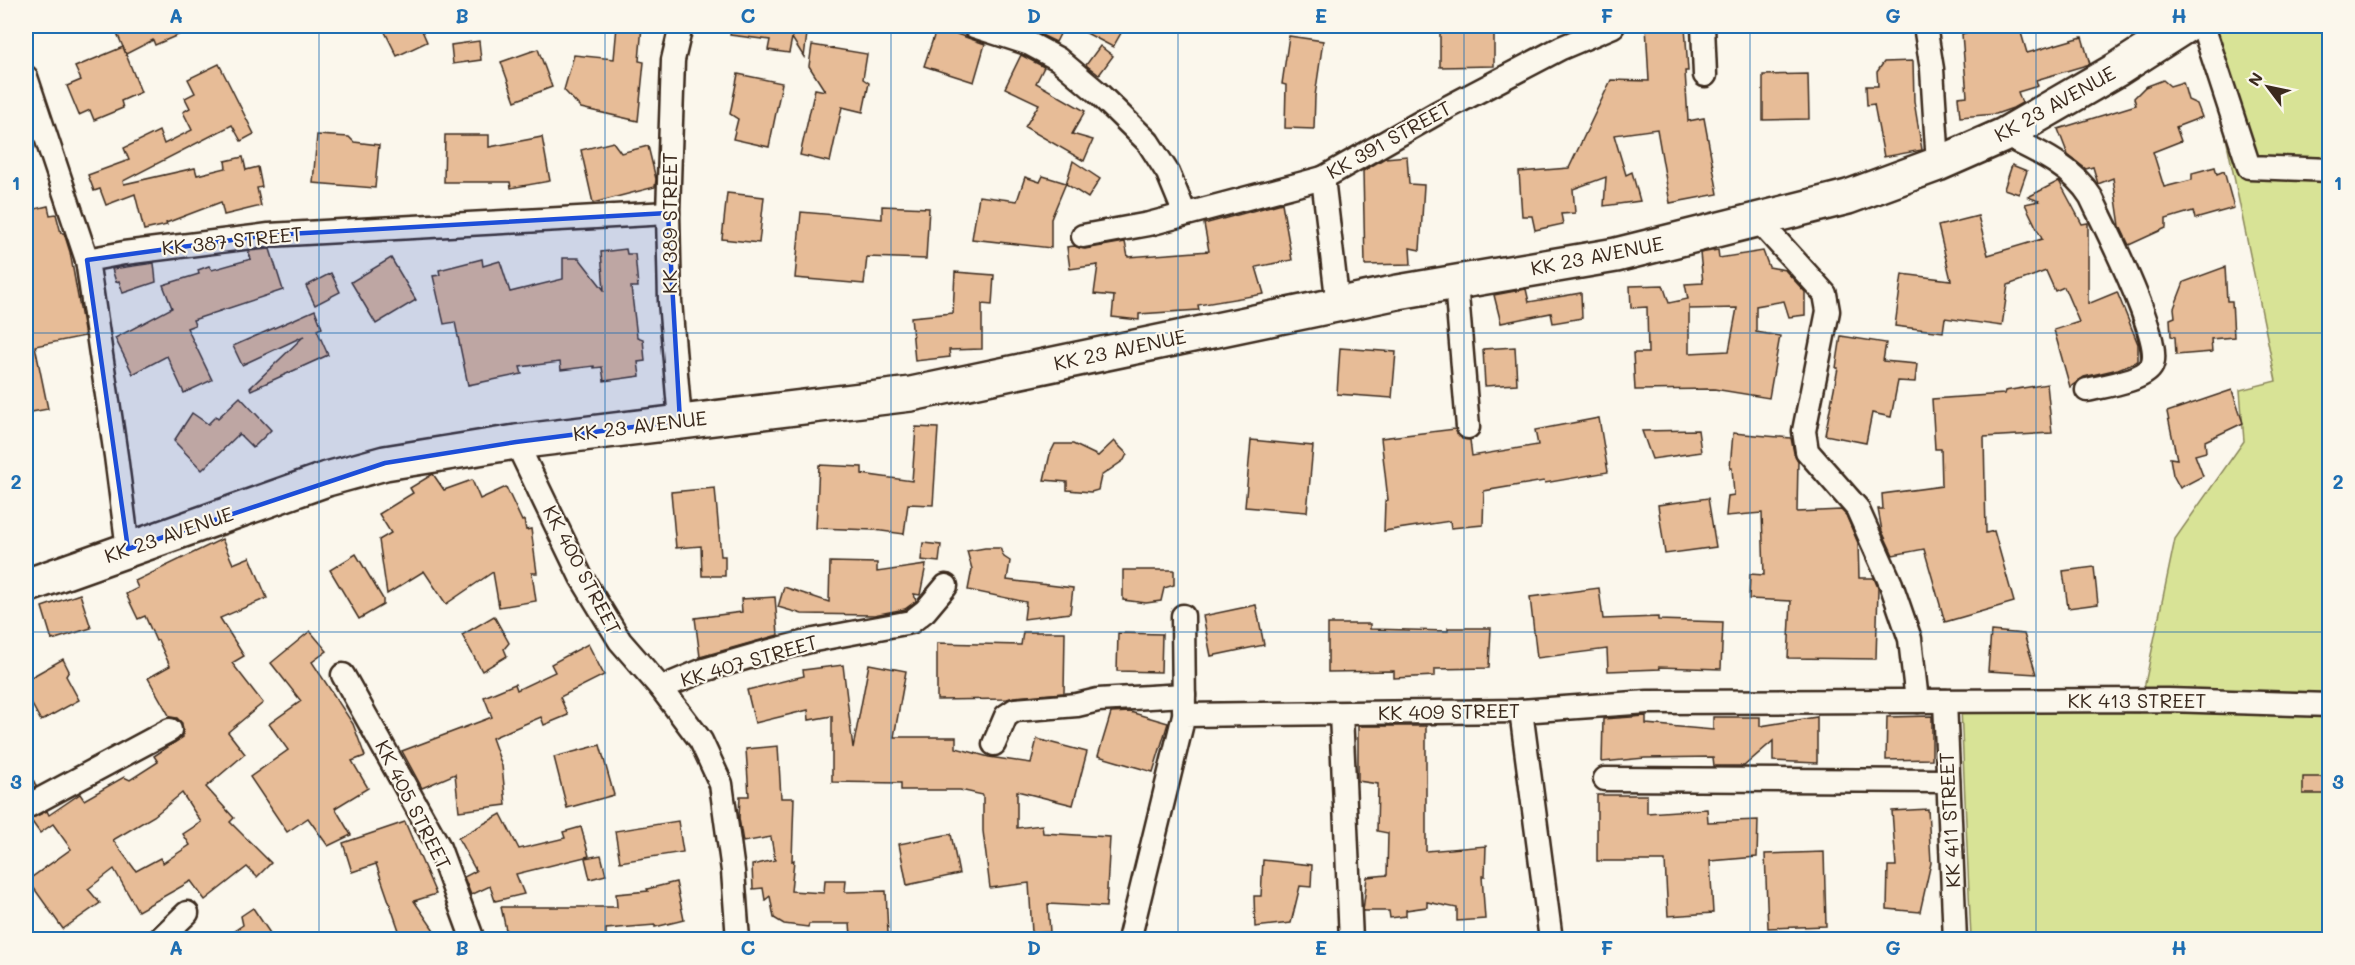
<svg xmlns="http://www.w3.org/2000/svg" width="2355" height="965" viewBox="0 0 2355 965" font-family="Mali,sans-serif">
<style>
.green{fill:#d8e396;stroke:#8a865a;stroke-width:1.5}
.building{fill:#e7bc97;stroke:#3b2a1e;stroke-width:1.5;fill-rule:evenodd}
.lines{fill:none;stroke-linecap:round;stroke-linejoin:round}
.minor-casing{stroke:#3b2a1e;stroke-width:27}
.secondary-casing{stroke:#3b2a1e;stroke-width:38}
.minor{stroke:#fbf7ec;stroke-width:22}
.secondary{stroke:#fbf7ec;stroke-width:33}
.marked{fill:#1d4ed8;fill-opacity:0.2;stroke:#1d4ed8;stroke-width:4.5;stroke-linejoin:round}
.grid{fill:none;stroke:#1f6fb2;stroke-width:1.5;stroke-opacity:0.55}
.labels{text-anchor:middle;stroke-width:4.5;stroke-linejoin:round;paint-order:stroke}
.street-label{font-size:20px;fill:#3b2a1e;stroke:#fbf7ec}
.neatline{fill:none;stroke:#1f6fb2;stroke-width:2}
.grid-label{font-size:20px;text-anchor:middle;font-weight:bold;fill:#1f6fb2}
</style>
<rect width="100%" height="100%" fill="#fbf7ec"/>
<filter id="ink" filterUnits="userSpaceOnUse"><feTurbulence type="fractalNoise" baseFrequency=".0167" numOctaves="2"/><feDisplacementMap in="SourceGraphic" scale="12" xChannelSelector="R" yChannelSelector="G"/><feConvolveMatrix kernelMatrix="1 2 1 2 8 2 1 2 1" color-interpolation-filters="sRGB"/></filter>
<g filter="url(#ink)">
<polygon class="green" points="2203,26 2329,26 2329,939 1971,939 1961,708 2139,713 2175,539 2244,441 2240,390 2276,381"/>
<g class="building">
<polygon points="114,26 199,26 155,45 153,40 126,54"/>
<polygon points="382,26 420,26 427,42 397,56"/>
<polygon points="617,26 642,26 639,61 644,62 638,121 581,108 564,90 574,55 614,59"/>
<polygon points="731,26 808,26 804,57 792,38 789,53 768,50 770,40 730,35"/>
<polygon points="1035,26 1064,26 1056,42 1033,31"/>
<polygon points="1073,26 1125,26 1113,47"/>
<polygon points="1440,26 1494,26 1494,66 1440,67"/>
<polygon points="1646,26 1685,26 1688,71 1685,71 1688,121 1704,118 1718,194 1670,203 1657,129 1614,135 1626,175 1632,172 1640,201 1604,206 1606,177 1573,189 1575,213 1561,214 1563,224 1535,230 1532,216 1522,216 1519,172 1569,168 1611,80 1649,81"/>
<polygon points="1967,26 1998,26 1998,31 2019,26 2027,53 2082,37 2090,64 2036,80 2038,86 2018,92 2022,103 2013,108 1996,114 1960,117 1958,97 1967,96 1962,34 1968,32"/>
<polygon points="937,27 985,44 974,82 924,66"/>
<polygon points="1289,36 1323,41 1315,96 1314,129 1285,128 1286,85 1282,84"/>
<polygon points="479,41 481,60 453,64 451,45"/>
<polygon points="812,45 867,54 863,79 869,83 863,112 842,107 830,162 800,155 815,89 825,91 809,66"/>
<polygon points="1100,46 1113,56 1099,75 1086,65"/>
<polygon points="123,47 141,92 121,101 123,108 94,120 90,110 79,115 67,86 81,80 75,67"/>
<polygon points="538,49 552,87 515,101 501,62"/>
<polygon points="1021,55 1044,67 1036,83 1085,111 1072,134 1093,140 1084,161 1025,127 1039,104 1005,88"/>
<polygon points="1913,61 1914,101 1922,150 1884,157 1874,104 1867,105 1866,86 1878,86 1877,72 1884,62"/>
<polygon points="219,64 254,134 241,141 232,125 123,181 124,184 195,168 197,175 226,168 225,161 243,157 246,170 258,167 262,187 257,188 261,206 224,215 221,202 166,223 167,225 144,230 135,194 106,205 100,189 94,191 88,175 129,160 124,148 159,131 164,144 192,130 183,112 190,108 185,98 195,93 188,79"/>
<polygon points="738,74 782,83 769,147 733,139 738,119 730,114"/>
<polygon points="1808,74 1809,119 1763,120 1763,75"/>
<polygon points="2163,80 2170,86 2183,82 2188,100 2197,104 2202,117 2176,127 2181,141 2153,152 2164,187 2192,180 2192,173 2215,167 2217,174 2224,171 2234,208 2195,219 2193,211 2166,219 2166,228 2129,245 2120,226 2113,178 2098,184 2093,167 2086,169 2068,155 2058,129 2136,105 2134,98 2145,87"/>
<polygon points="317,135 349,137 354,142 379,145 375,188 313,183"/>
<polygon points="445,135 489,135 489,147 542,137 550,181 511,188 510,182 444,182"/>
<polygon points="613,142 621,153 648,146 656,179 655,187 593,203 581,150"/>
<polygon points="1407,156 1409,184 1424,185 1420,250 1410,248 1411,264 1365,265 1363,171 1385,158"/>
<polygon points="1073,161 1100,179 1088,198 1066,184"/>
<polygon points="2012,165 2027,171 2019,194 2004,189"/>
<polygon points="1043,176 1066,183 1051,219 1051,248 972,239 979,196 1017,201 1025,177 1040,182"/>
<polygon points="2059,181 2082,224 2088,223 2088,304 2117,292 2138,344 2138,361 2118,369 2084,377 2070,387 2054,330 2079,322 2064,287 2055,291 2046,271 2008,285 2002,326 1945,318 1943,332 1895,326 1902,274 1951,280 1938,226 1978,216 1988,255 2042,239 2025,204 2039,201 2028,197"/>
<polygon points="727,193 764,197 759,243 722,239"/>
<polygon points="1282,203 1292,260 1256,267 1264,294 1198,305 1199,310 1139,314 1139,320 1112,317 1114,296 1094,294 1098,265 1070,269 1067,247 1074,246 1085,249 1125,242 1128,257 1209,251 1204,224"/>
<polygon points="48,206 50,215 56,214 61,233 64,233 70,252 85,336 35,346 48,409 26,413 26,211"/>
<polygon points="882,206 929,208 926,259 867,257 864,284 795,278 801,212 882,219"/>
<polygon points="270,249 283,290 193,320 195,325 187,328 212,380 184,393 167,356 133,374 115,338 172,308 163,285 199,274 198,270 209,266 212,270 251,259 248,251"/>
<polygon points="626,249 627,254 635,254 638,287 631,287 637,337 643,339 645,361 638,362 640,376 604,381 602,367 594,368 594,366 561,370 560,362 520,367 522,374 468,385 455,322 444,324 433,276 440,275 439,270 482,259 483,266 500,261 510,292 563,279 563,258 579,258 604,290 601,252"/>
<path d="M1718,250L1719,258L1763,251L1769,267L1785,270L1805,292V315L1789,317L1784,301L1756,306V332L1780,336L1769,398L1714,389L1635,390L1633,353H1648L1647,307L1631,308L1630,286L1663,285L1669,303L1688,299L1685,284L1703,283L1700,253ZM1689,304V309L1737,308L1729,351L1689,353Z"/>
<polygon points="391,258 416,300 376,324 351,282"/>
<polygon points="154,263 156,282 123,293 119,281 116,282 112,269"/>
<polygon points="2225,267 2227,301 2232,301 2234,337 2211,339 2212,352 2176,355 2175,337 2171,336 2170,319 2175,317 2174,308 2184,282"/>
<polygon points="955,272 994,275 992,305 982,304 982,349 949,350 950,357 915,361 911,317 953,313"/>
<polygon points="331,273 340,292 315,305 306,286"/>
<polygon points="1526,289 1529,302 1581,293 1582,318 1553,323 1551,313 1501,323 1494,295"/>
<polygon points="315,310 322,328 317,330 328,355 251,390 250,388 304,336 242,365 233,346"/>
<polygon points="1841,336 1886,343 1883,361 1917,364 1915,382 1898,381 1891,417 1872,413 1866,443 1825,435 1838,368 1836,368"/>
<polygon points="1515,347 1517,384 1485,386 1483,349"/>
<polygon points="1340,348 1396,352 1392,398 1337,394"/>
<polygon points="2047,384 2052,433 1984,437 1986,533 1994,531 2014,602 1945,622 1924,549 1893,555 1882,531 1878,509 1883,509 1882,494 1942,486 1941,449 1935,449 1932,399 2004,394 2005,391"/>
<polygon points="2232,390 2243,423 2205,441 2206,452 2195,455 2203,476 2180,488 2173,475 2170,458 2177,459 2167,412"/>
<polygon points="240,397 271,430 253,448 239,434 202,470 174,441 192,413 208,424 216,416 218,418"/>
<polygon points="1599,418 1608,472 1545,483 1544,481 1484,491 1483,525 1451,528 1450,521 1384,531 1385,501 1388,500 1381,438 1455,429 1462,439 1470,440 1472,456 1538,445 1535,430"/>
<polygon points="916,427 938,428 933,505 908,504 904,534 874,530 816,528 819,465 862,467 862,474 912,481"/>
<polygon points="1698,430 1701,452 1652,459 1642,431"/>
<polygon points="1733,433 1791,438 1794,453 1798,461 1797,512 1841,510 1846,515 1858,543 1859,578 1874,578 1878,588 1876,659 1788,658 1791,601 1749,599 1750,574 1764,575 1762,513 1726,516 1728,496 1734,495 1732,468 1730,468"/>
<polygon points="1251,440 1313,446 1307,512 1245,507"/>
<polygon points="1114,441 1127,454 1124,460 1101,476 1098,490 1091,492 1067,490 1067,482 1044,480 1050,454 1055,444 1073,444 1098,456"/>
<polygon points="433,474 444,490 472,480 480,499 506,487 522,521 524,520 526,530 531,529 537,573 532,573 536,601 499,607 493,572 446,604 424,571 387,594 379,540 391,533 379,514 413,493 410,488"/>
<polygon points="715,488 721,556 725,556 725,576 702,576 701,546 676,548 671,492"/>
<polygon points="1708,498 1716,547 1665,554 1658,505"/>
<path d="M222,539L233,564L250,557L267,598L220,618L244,656L232,663L263,703L228,732L245,754L206,787L234,818L230,822L271,863L257,877L247,867L205,900L191,881L138,911L114,869L88,889L100,903L63,929L28,880L71,849L53,824L40,833L30,819L47,811L49,815L80,794L84,800L124,777L130,780L158,762L154,756L183,737L182,723L177,718L170,717L148,678L170,666L158,640L156,641L145,616L138,619L126,594L138,588L135,581ZM182,793L201,822L183,834L190,845L163,863L160,858L136,871L113,840L154,816Z"/>
<polygon points="923,543 941,545 939,562 921,560"/>
<polygon points="985,548 1000,548 1004,557 1010,561 1007,580 1073,588 1070,613 1024,619 1026,602 968,590 972,569 967,551"/>
<polygon points="356,554 383,599 383,605 359,619 330,570"/>
<polygon points="830,562 877,563 877,572 926,565 920,595 914,594 916,601 905,609 874,615 802,614 778,607 784,587 829,602"/>
<polygon points="2094,567 2098,604 2068,608 2063,571"/>
<polygon points="1123,570 1174,570 1174,585 1164,588 1161,601 1146,603 1123,600"/>
<polygon points="1599,588 1603,619 1658,617 1658,620 1723,622 1721,669 1659,667 1660,669 1608,671 1607,649 1537,658 1530,597"/>
<polygon points="80,594 91,628 52,640 42,607"/>
<polygon points="775,597 778,635 700,657 695,618 742,612 741,599"/>
<polygon points="1256,605 1264,645 1211,656 1203,616"/>
<polygon points="494,616 509,643 504,649 507,656 482,671 462,635"/>
<polygon points="1328,624 1370,624 1370,629 1448,631 1448,628 1491,628 1489,668 1435,669 1435,676 1394,678 1394,671 1328,672"/>
<polygon points="310,631 327,651 312,662 353,724 365,756 352,761 368,788 335,808 351,835 328,846 308,818 287,832 250,777 288,750 269,724 301,701 271,663"/>
<polygon points="1991,631 2024,634 2036,674 1988,671"/>
<polygon points="1023,632 1065,632 1064,693 1014,697 1007,699 937,700 937,643 1021,645"/>
<polygon points="1118,633 1162,634 1161,672 1117,671"/>
<polygon points="588,644 604,675 560,697 568,715 544,725 541,717 492,738 502,766 506,805 459,811 455,774 422,788 402,751 492,717 484,697 515,684 517,690 555,672 551,664"/>
<polygon points="63,659 69,671 66,676 79,700 41,721 30,701 26,703 26,680"/>
<polygon points="869,664 906,671 894,737 956,737 956,748 989,757 1031,763 1037,739 1087,752 1073,805 1017,791 1017,828 1042,825 1043,833 1110,837 1106,907 1048,904 1050,932 1032,933 1029,883 990,888 983,831 983,795 960,790 901,790 901,783 832,782 832,716 809,720 808,710 755,723 747,690 804,676 803,670 843,665 853,748"/>
<polygon points="1130,712 1168,723 1153,772 1098,756 1111,713"/>
<polygon points="1646,716 1646,724 1713,730 1713,717 1760,717 1760,726 1817,717 1817,763 1773,761 1773,741 1744,766 1714,766 1713,757 1645,758 1602,762 1603,719"/>
<polygon points="1932,716 1932,759 1886,760 1887,717"/>
<polygon points="1358,726 1426,726 1426,851 1486,846 1485,876 1482,876 1485,919 1457,921 1457,908 1427,902 1427,907 1406,910 1406,916 1390,918 1389,911 1363,911 1367,877 1387,875 1388,833 1377,831 1378,784 1358,781"/>
<polygon points="600,745 614,795 567,808 554,757"/>
<polygon points="778,746 781,798 794,798 792,861 794,860 791,891 824,893 825,880 846,880 845,892 886,891 888,934 851,935 850,924 809,924 808,927 784,924 774,918 770,896 765,900 763,888 753,889 752,865 775,860 771,837 743,842 739,818 740,796 749,796 746,749"/>
<polygon points="26,763 36,786 26,792"/>
<rect x="2303" y="777" width="27" height="17"/>
<polygon points="1597,795 1647,795 1647,813 1707,809 1708,822 1758,820 1757,857 1710,861 1713,913 1668,916 1665,861 1597,861"/>
<polygon points="1928,809 1931,863 1920,912 1887,909 1888,866 1896,866 1892,811"/>
<polygon points="501,814 519,849 565,838 563,832 581,827 589,856 516,874 524,894 495,901 490,886 471,895 464,877 476,871 458,838"/>
<polygon points="678,821 683,852 620,862 615,831"/>
<polygon points="405,822 436,894 414,901 440,939 402,939 376,864 352,872 343,843"/>
<polygon points="951,834 959,874 907,885 899,844"/>
<polygon points="1824,852 1826,926 1768,928 1765,854"/>
<polygon points="601,855 606,875 590,879 585,858"/>
<polygon points="1263,860 1312,865 1311,887 1300,886 1291,923 1255,927 1254,896 1261,896"/>
<polygon points="676,882 684,920 655,927 655,925 606,929 606,939 508,939 501,907 617,907 616,894 648,891 647,889"/>
<polygon points="253,908 274,939 222,939 243,925 241,916"/>
</g>
<g class="lines">
<g class="minor-casing">
<g id="minor">
<polyline points="974,26 1030,44 1058,59 1097,92 1148,142 1168,173 1185,214"/>
<polyline points="1703,26 1705,75"/>
<polyline points="1925,26 1932,69 1938,164"/>
<polyline points="2203,26 2249,167 2330,170"/>
<polyline points="26,77 87,260"/>
<path d="M2004,135C2035,150 2072,166 2091,197C2104,225 2166,344 2151,367C2142,381 2103,386 2087,390"/>
<polyline points="1323,178 1338,306"/>
<polyline points="1757,219 1825,294 1828,311 1804,431 1807,451 1857,508 1891,584 1910,639 1917,701"/>
<polyline points="1083,236 1149,224 1323,178 1437,113 1561,48 1613,26"/>
<polyline points="1456,283 1468,427"/>
<polyline points="680,421 670,301 668,213 673,60 681,26"/>
<polyline points="516,442 581,577 620,641 661,688 701,741 721,784 733,871 738,940"/>
<polyline points="128,549 116,456 87,260 124,253 269,235 668,213"/>
<polyline points="1183,616 1184,710"/>
<polyline points="343,675 438,845 473,940"/>
<polyline points="661,688 704,670 759,654 814,640 911,622 925,611 946,586"/>
<polyline points="1945,701 1955,940"/>
<polyline points="1521,711 1551,940"/>
<polyline points="1341,714 1351,940"/>
<polyline points="994,744 1006,716 1015,710 1077,705 1098,700 1184,695"/>
<polyline points="1605,779 1948,781"/>
<polyline points="26,807 170,730"/>
<polyline points="159,940 187,913"/>
<polyline points="1129,940 1184,715 1521,711 1648,702 2168,700 2330,705"/>
</g>
</g>
<g class="secondary-casing">
<polyline id="secondary" points="26,586 327,479 385,463 516,442 911,394 1398,292 1616,255 1848,197 1938,164 2004,135 2118,69 2185,26"/>
</g>
<use href="#minor" class="minor"/>
<use href="#secondary" class="secondary"/>
</g>
</g>
<path class="marked" d="M668,213L680,421L516,442L385,463L128,549L87,260L269,235Z"/>
<path class="grid" d="M319,26V940M605,26V940M891,26V940M1178,26V940M1464,26V940M1750,26V940M2036,26V940M26,333H2330M26,632H2330"/>
<g class="labels">
<g class="street-label">
<text transform="translate(2055 104) rotate(-29)" y="7">KK 23 AVENUE</text>
<text transform="translate(1389 140) rotate(-29)" y="7">KK 391 STREET</text>
<text transform="translate(670 223) rotate(-90)" y="7">KK 389 STREET</text>
<text transform="translate(232 241) rotate(-6)" y="7">KK 387 STREET</text>
<text transform="translate(1597 256) rotate(-11)" y="7">KK 23 AVENUE</text>
<text transform="translate(1120 350) rotate(-12)" y="7">KK 23 AVENUE</text>
<text transform="translate(640 426) rotate(-7)" y="7">KK 23 AVENUE</text>
<text transform="translate(169 535) rotate(-19)" y="7">KK 23 AVENUE</text>
<text transform="translate(582 570) rotate(62)" y="7">KK 400 STREET</text>
<text transform="translate(749 661) rotate(-16)" y="7">KK 407 STREET</text>
<text x="2137" y="708">KK 413 STREET</text>
<text transform="translate(1449 712) rotate(-1)" y="7">KK 409 STREET</text>
<text transform="translate(413 805) rotate(63)" y="7">KK 405 STREET</text>
<text transform="translate(1950 820) rotate(-93)" y="7">KK 411 STREET</text>
</g>
</g>
<rect width="2355" height="965" fill="none" stroke="#fbf7ec" stroke-width="66"/>
<g transform="translate(2268 87) rotate(302)" stroke="#fbf7ec" stroke-width="4.5" paint-order="stroke">
<path d="M0-4.5L10 22L0 15L-10 22Z" fill="#3b2a1e"/>
<text y="-9" font-size="16" font-weight="bold" text-anchor="middle" fill="#3b2a1e">N</text>
</g>
<rect x="33" y="33" width="2289" height="899" class="neatline"/>
<g class="grid-label">
<text x="176" y="23">A</text>
<text x="462" y="23">B</text>
<text x="748" y="23">C</text>
<text x="1034" y="23">D</text>
<text x="1321" y="23">E</text>
<text x="1607" y="23">F</text>
<text x="1893" y="23">G</text>
<text x="2179" y="23">H</text>
<text x="16" y="190">1</text>
<text x="2338" y="190">1</text>
<text x="16" y="489">2</text>
<text x="2338" y="489">2</text>
<text x="16" y="789">3</text>
<text x="2338" y="789">3</text>
<text x="176" y="955">A</text>
<text x="462" y="955">B</text>
<text x="748" y="955">C</text>
<text x="1034" y="955">D</text>
<text x="1321" y="955">E</text>
<text x="1607" y="955">F</text>
<text x="1893" y="955">G</text>
<text x="2179" y="955">H</text>
</g>
</svg>
